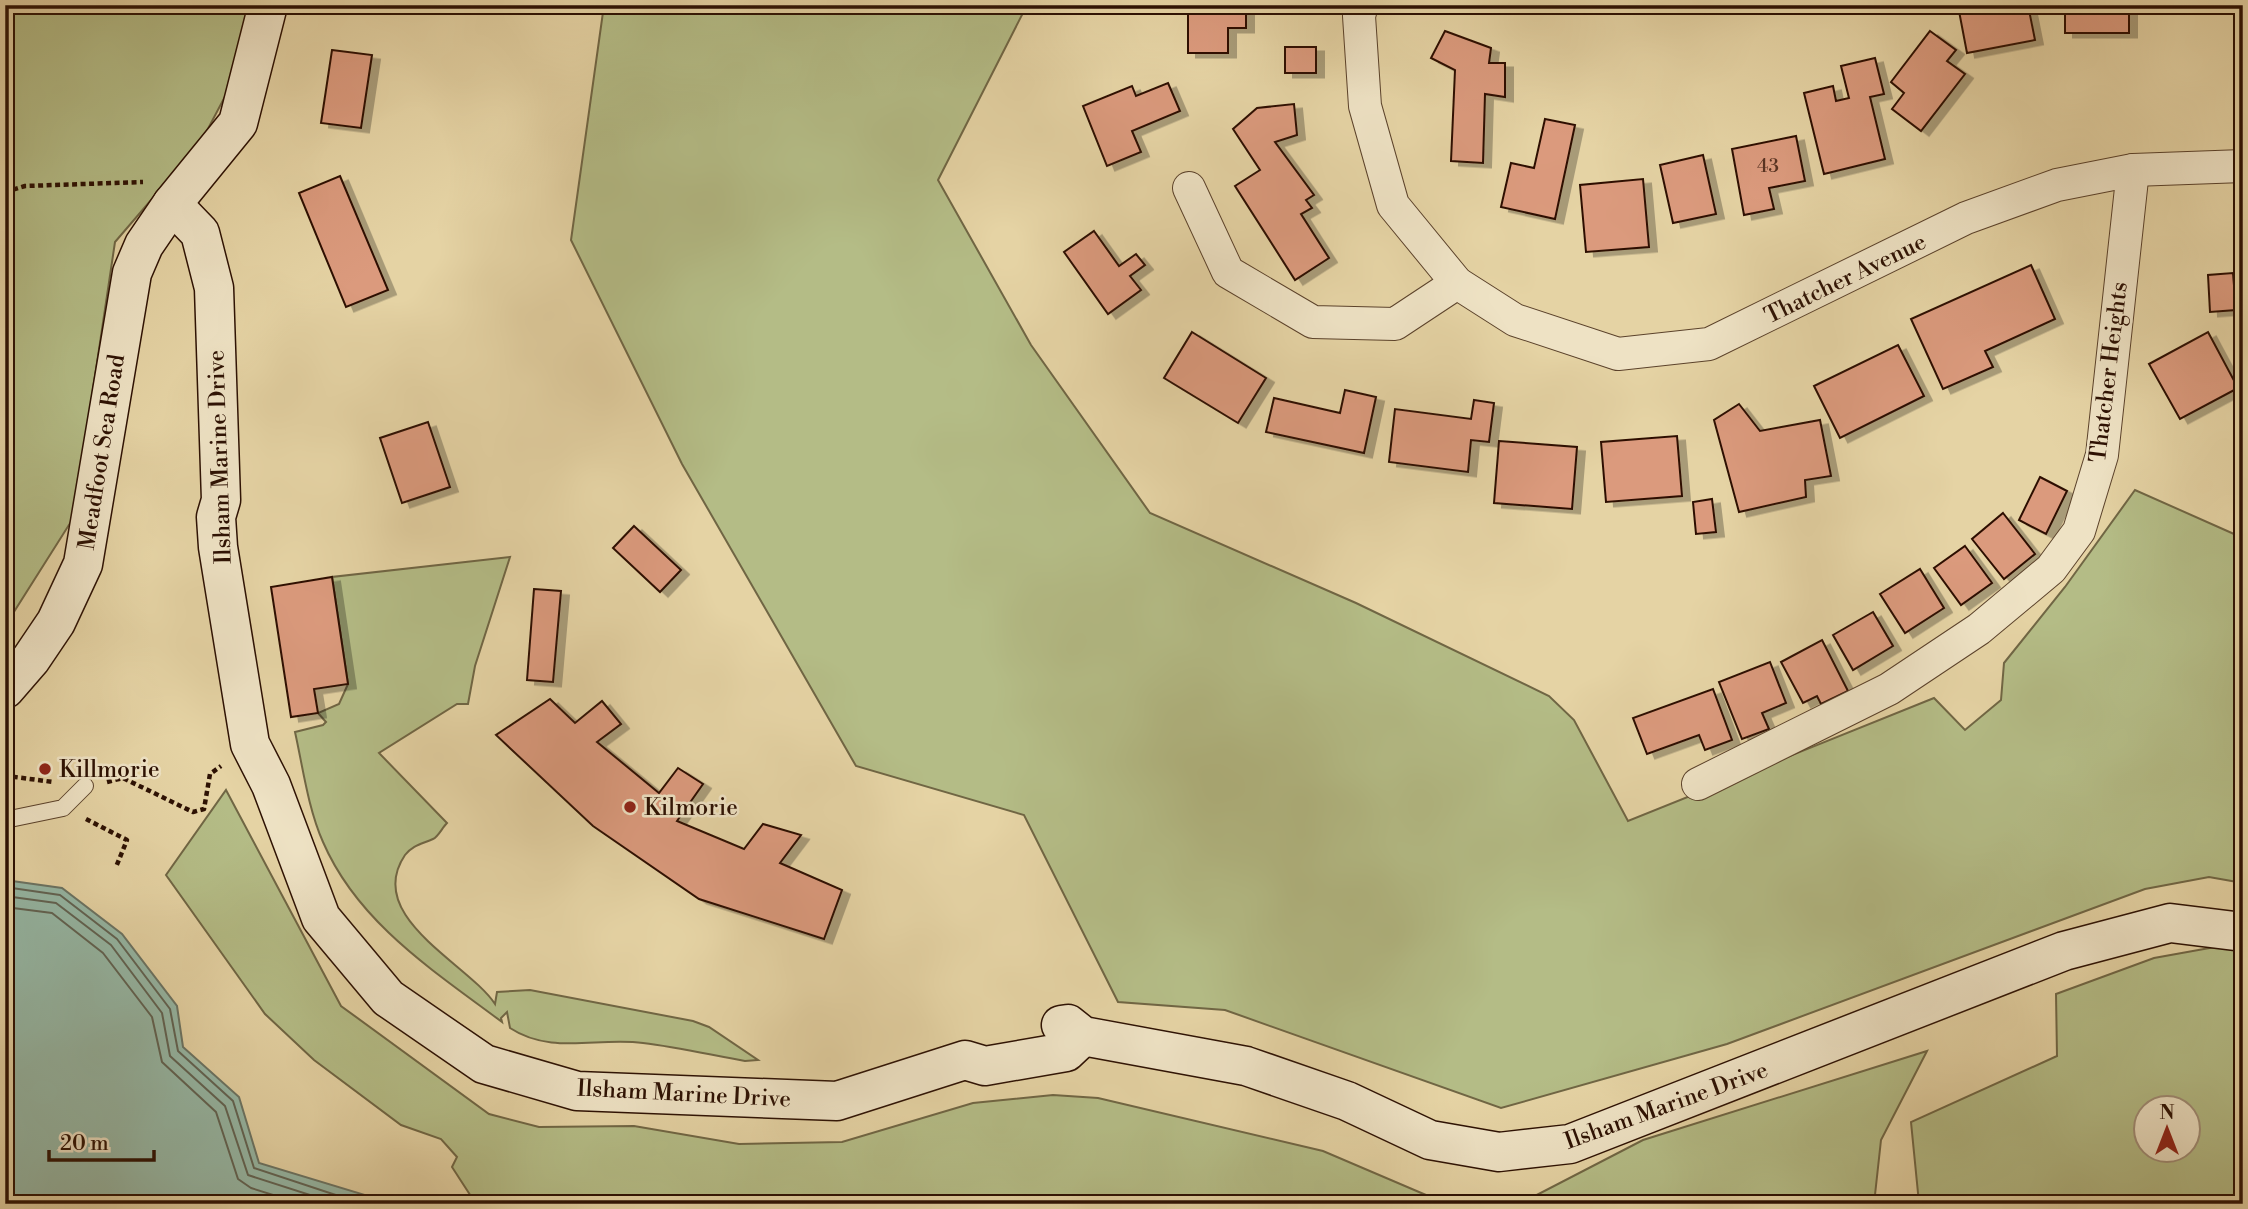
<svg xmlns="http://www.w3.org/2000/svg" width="2248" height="1209" viewBox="0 0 2248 1209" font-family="'Libre Bodoni',serif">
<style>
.green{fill:#b4bc86;stroke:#706644;stroke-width:2;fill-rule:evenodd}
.water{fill:#96b8a6;stroke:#6c7565;stroke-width:2}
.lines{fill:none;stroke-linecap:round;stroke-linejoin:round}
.shore{stroke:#626454;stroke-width:2}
.building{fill:#db9a7d;stroke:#2d1103;stroke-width:2;filter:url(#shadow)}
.lane-casing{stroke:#5b422b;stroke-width:18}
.street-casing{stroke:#5b422b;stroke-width:34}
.secondary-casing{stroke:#2d1103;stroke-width:41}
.path{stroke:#2d1103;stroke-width:4.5;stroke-dasharray:5 3.5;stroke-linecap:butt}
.lane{stroke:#eee2c4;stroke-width:16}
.street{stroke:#eee2c4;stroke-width:32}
.secondary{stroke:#eee2c4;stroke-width:38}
.poi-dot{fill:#8f2418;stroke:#eee2c4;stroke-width:2.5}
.labels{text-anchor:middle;stroke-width:5;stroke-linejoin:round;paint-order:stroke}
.number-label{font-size:19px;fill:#583322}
.street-label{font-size:23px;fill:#2d1103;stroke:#eee2c4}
.poi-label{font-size:23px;fill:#2d1103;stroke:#eee2c4;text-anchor:start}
</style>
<defs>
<filter id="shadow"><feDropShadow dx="8" dy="4.5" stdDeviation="0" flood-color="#0004"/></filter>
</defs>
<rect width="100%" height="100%" fill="#e5d3a4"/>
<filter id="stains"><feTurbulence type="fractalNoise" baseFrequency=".00286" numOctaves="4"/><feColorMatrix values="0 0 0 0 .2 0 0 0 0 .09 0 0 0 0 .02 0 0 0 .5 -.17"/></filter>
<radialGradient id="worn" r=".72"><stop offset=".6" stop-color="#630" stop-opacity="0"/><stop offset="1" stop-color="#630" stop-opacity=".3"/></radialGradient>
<g class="green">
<polygon points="5,5 252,5 229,89 201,142 115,242 74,517 5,626"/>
<polygon points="604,5 1027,5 938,180 1031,345 1150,513 1356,603 1549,696 1574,720 1628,821 1934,698 1965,730 2001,700 2004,663 2065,587 2135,490 2243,538 2243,883 2209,877 2145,889 1727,1044 1501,1108 1225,1010 1118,1002 1024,815 856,766 682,464 571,240"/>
<path d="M510,557L475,666L468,704H457L379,753L447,823C442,828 438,837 433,839C422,844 413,845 405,855C363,917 469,964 495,1004L497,992L530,990L693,1021L709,1027L758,1060L745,1061C711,1055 677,1047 643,1043C597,1037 551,1055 510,1028L507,1012L501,1018L502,1022C434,971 358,923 323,842C308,808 303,768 295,732L323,725L326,722L318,713L339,704L348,684L332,577Z"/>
<polygon points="226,790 341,1006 489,1114 539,1127 634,1126 739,1144 842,1142 973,1103 1053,1095 1098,1098 1323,1151 1426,1195 1459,1204 708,1204 688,1196 592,1200 534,1195 513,1204 476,1204 452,1167 457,1157 441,1139 401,1125 314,1060 265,1014 166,875"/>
<path d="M2215,947L2243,951V1204L1919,1203L1911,1122L2057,1056L2056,994L2154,958ZM2146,1108H2188V1150H2146Z"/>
<polygon points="1927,1051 1881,1140 1874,1204 1510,1204 1529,1199 1643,1140"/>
</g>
<polygon class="water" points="5,880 62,888 122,934 177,1006 183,1047 239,1097 259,1163 365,1195 371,1204 5,1204"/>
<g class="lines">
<g class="shore">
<polyline points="5,887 60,895 117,939 170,1009 178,1051 233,1101 254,1168 363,1204"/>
<polyline points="5,896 56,903 111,945 162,1013 170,1056 225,1106 248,1175 338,1204"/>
<polyline points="5,907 52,913 103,953 152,1017 162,1062 216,1112 238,1179 251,1188 302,1204"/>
</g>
</g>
<g class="building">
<polygon points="1188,5 1246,5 1246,28 1228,28 1228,53 1188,53"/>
<polygon points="1992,5 2028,5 2035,40 1967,53 1959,11"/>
<rect x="2065" y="5" width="64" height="28"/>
<polygon points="1445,31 1491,48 1489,63 1505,63 1505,97 1485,94 1483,163 1451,161 1455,70 1431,58"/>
<polygon points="1930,31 1956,50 1947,61 1965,74 1921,131 1892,109 1904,93 1891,82"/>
<rect x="1285" y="47" width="31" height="26"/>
<polygon points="332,50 372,55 361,128 321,123"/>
<polygon points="1875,58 1884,94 1870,97 1885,159 1824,174 1804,93 1833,86 1836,101 1849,98 1841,66"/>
<polygon points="1168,83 1180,111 1132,131 1141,152 1107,166 1083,106 1132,86 1136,96"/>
<polygon points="1294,104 1297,135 1275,142 1314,195 1306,200 1312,208 1301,214 1329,258 1295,280 1235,186 1260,170 1233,129 1257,108"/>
<polygon points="1545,119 1575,125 1555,219 1501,207 1511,163 1534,168"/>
<polygon points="1796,136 1805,181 1769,188 1774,209 1744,215 1732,149"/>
<polygon points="1703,155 1716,214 1673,223 1660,165"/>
<polygon points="340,176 388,290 346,307 299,193"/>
<polygon points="1643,179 1649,247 1586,252 1580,185"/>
<polygon points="1094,231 1119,266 1136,254 1145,265 1130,276 1141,290 1108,314 1064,252"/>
<polygon points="2031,265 2055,319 1985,351 1993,367 1943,389 1911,319"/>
<polygon points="2233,273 2236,310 2210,312 2208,275"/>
<polygon points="1192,332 1266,378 1238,423 1164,378"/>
<polygon points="2208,332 2238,388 2180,419 2149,364"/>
<polygon points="1898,345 1924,396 1840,438 1814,386"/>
<polygon points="1345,390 1376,397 1364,453 1266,432 1274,398 1340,413"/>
<polygon points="1474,400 1494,403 1489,442 1471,440 1468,472 1389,462 1395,409 1471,419"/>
<polygon points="1739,404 1760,431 1820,420 1831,476 1805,480 1806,497 1739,512 1714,420"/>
<polygon points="428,422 450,487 402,503 380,438"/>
<polygon points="1677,436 1682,496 1606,502 1601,442"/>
<polygon points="1499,441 1577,447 1572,509 1494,503"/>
<polygon points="2040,477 2067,491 2046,534 2019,520"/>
<polygon points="1712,499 1716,532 1696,534 1693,502"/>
<polygon points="2003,513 2035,554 2004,579 1972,539"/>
<polygon points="634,526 681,570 660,592 613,548"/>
<polygon points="1965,546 1992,583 1961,605 1934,568"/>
<polygon points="1920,569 1944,608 1905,633 1880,594"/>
<polygon points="332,577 348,684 314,689 318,713 291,717 271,587"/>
<polygon points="534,589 561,591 553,682 527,680"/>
<polygon points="1873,612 1893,646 1853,670 1833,635"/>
<polygon points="1822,640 1848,691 1821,704 1817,696 1803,703 1781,662"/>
<polygon points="1770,662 1786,703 1762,713 1769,729 1742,739 1719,682"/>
<polygon points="1713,689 1732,740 1705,750 1699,735 1647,754 1633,718"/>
<polygon points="550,699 575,723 602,701 621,724 597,742 659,793 678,768 703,784 677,821 744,849 763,824 801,835 780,863 842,890 824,939 699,899 593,826 496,735"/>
</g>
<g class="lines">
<g class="lane-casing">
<polyline id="lane" points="5,820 63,808 85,786"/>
</g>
<g class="street-casing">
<g id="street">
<polyline points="1362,5 1359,16 1365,106 1393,205 1457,283 1515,320 1618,354 1709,344 1966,218 2057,185 2133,170 2243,166"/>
<polyline points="1189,188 1228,272 1313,322 1395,324 1457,283"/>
<polyline points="1698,784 1889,689 1979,629 2051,569 2079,531 2102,455 2133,170"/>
</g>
</g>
<g class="secondary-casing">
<g id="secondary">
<polyline points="172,204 200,233 214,288 221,500 216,517 218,547 250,744 271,785 321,918 388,998 484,1064 577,1091 837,1101 965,1060 985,1066 1066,1052 1083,1036"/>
<polyline points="5,689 31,659 56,622 83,564 132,273 144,245 172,204 238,123 268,5"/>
<polyline points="1061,1025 1068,1024 1083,1036 1246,1066 1347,1101 1430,1140 1499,1152 1570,1144 2064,951 2170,923 2243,932"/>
</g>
</g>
<g class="path">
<polyline points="5,192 25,186 143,182"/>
<polyline points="5,773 15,777 53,782"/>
<polyline points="107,782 123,778 193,812 204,809 210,774 221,766"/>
<polyline points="86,819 127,840 116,867"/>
</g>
<use href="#lane" class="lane"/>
<use href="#street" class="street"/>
<use href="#secondary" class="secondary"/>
</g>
<g class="poi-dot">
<circle cx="45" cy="769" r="7"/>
<circle cx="630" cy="807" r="7"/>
</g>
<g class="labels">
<g class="number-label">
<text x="1768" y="172">43</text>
</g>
<g class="street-label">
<text transform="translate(1845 278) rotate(-26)" y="8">Thatcher Avenue</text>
<text transform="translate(2108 372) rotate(-83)" y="8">Thatcher Heights</text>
<text transform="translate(101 452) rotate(-81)" y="8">Meadfoot Sea Road</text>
<text transform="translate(219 457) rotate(-92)" y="8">Ilsham Marine Drive</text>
<text transform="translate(684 1093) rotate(3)" y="8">Ilsham Marine Drive</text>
<text transform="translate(1666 1105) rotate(-20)" y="8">Ilsham Marine Drive</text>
</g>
<g class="poi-label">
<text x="59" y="777">Killmorie</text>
<text x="644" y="815">Kilmorie</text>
</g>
</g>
<rect width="2248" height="1209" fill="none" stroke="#e5d3a4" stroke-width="28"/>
<rect x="7" y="7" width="2234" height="1195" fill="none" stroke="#2d1103" stroke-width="3.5"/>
<rect x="14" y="14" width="2220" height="1181" fill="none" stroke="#2d1103" stroke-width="2"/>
<g transform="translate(2167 1129)"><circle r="33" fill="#eee2c4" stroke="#a18e77" stroke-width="2"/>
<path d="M0-5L12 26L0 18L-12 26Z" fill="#8f2418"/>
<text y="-10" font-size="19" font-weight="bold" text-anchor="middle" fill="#2d1103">N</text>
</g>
<path d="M49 1150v10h105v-10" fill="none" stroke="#2d1103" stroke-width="3.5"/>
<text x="60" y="1150" font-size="21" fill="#2d1103" stroke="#eee2c4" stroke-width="5" paint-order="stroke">20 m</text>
<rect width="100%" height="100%" filter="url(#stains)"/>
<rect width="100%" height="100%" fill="url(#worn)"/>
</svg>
